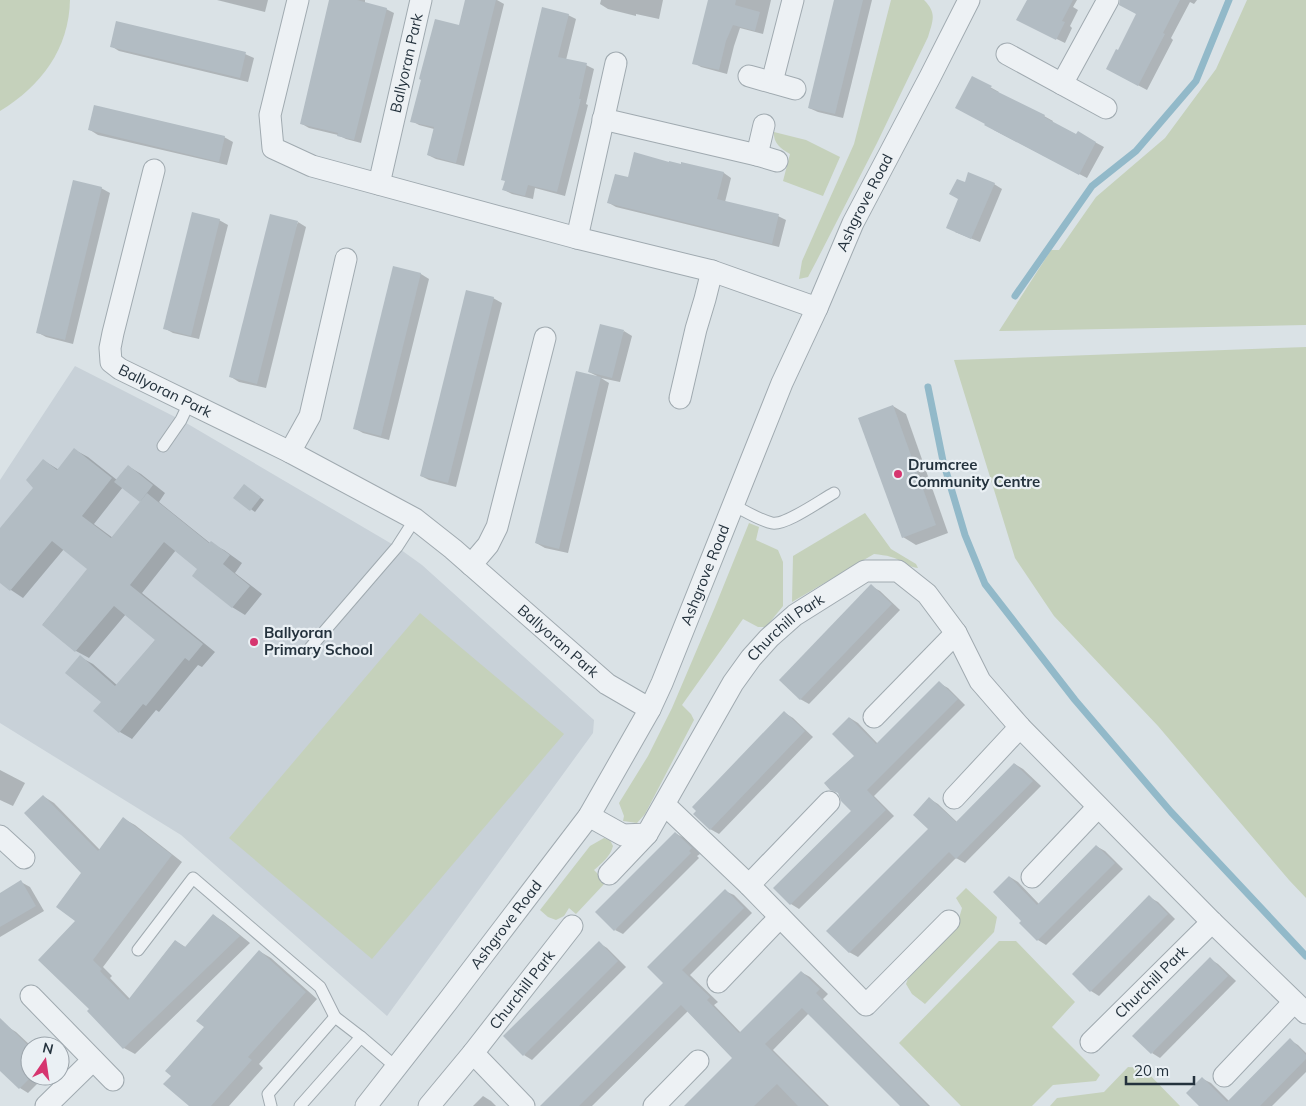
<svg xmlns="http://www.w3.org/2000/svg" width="1306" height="1106" viewBox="0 0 1306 1106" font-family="Mulish,sans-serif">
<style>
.built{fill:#c8d1d8}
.green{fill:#c5d1bb}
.shadow{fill:#0003;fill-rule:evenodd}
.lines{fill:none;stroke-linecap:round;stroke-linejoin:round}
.stream{stroke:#92b9c9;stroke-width:7}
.building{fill:#b2bcc3}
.service-casing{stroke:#a0aab0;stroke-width:13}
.minor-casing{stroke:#a0aab0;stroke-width:23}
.service{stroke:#edf1f4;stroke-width:11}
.minor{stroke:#edf1f4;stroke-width:21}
.poi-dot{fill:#d6356f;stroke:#eaf0f4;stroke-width:2}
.labels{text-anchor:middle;stroke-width:4.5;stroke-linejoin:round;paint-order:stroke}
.street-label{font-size:15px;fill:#24323d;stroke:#eaf0f4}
.poi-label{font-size:15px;font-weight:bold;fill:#24323d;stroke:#eaf0f4;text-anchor:start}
</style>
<rect width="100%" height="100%" fill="#dae2e6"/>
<polygon class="built" points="75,366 181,420 397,547 422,565 594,720 593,733 387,1016 181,835 0,723 0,480"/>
<g class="green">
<path d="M0,0H70C69,49 41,86 0,111Z"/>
<path d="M891,0H924C937,13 933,20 928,37L877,143L816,262L808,277L799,279L802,261L854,144Z"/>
<polygon points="1247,0 1306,0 1306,325 999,331 1051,250 1059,250 1096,197 1165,138 1216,69"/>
<path d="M774,132L806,140L840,157L823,196L783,181L790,154C781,149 773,143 774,132Z"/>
<polygon points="1306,347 1306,898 1289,880 1158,726 1054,616 1015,558 954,360"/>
<path d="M865,513L891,549L916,564L918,568C909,568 900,559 891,557C886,555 880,555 874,554L792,602L793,556Z"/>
<polygon points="749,523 759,527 756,540 778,550 783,562 783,606 766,627 758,627 743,619 682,705 691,714 694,720 645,814 637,823 623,821 624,816 619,803 648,756 672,708 715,607"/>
<polygon points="420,613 564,734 372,959 229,838"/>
<path d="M604,838L610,840L613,846C610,857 602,863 594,870L606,882L576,914L569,908L564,916L556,920L548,917L540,910L590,846Z"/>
<polygon points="966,888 997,917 994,932 925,1004 912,994 906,984 911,970 957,925 962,908 956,898"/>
<polygon points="999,941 1016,941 1075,1002 1052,1027 1100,1075 1096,1081 1053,1085 1032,1106 961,1106 899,1043"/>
<polygon points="1128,1067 1143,1068 1180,1106 1050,1106 1057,1098 1104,1092"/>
</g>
<g class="shadow">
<polygon points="217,0 268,0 265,12"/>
<polygon points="330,0 365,0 365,3 386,9 394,13 361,143 346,139 338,135 309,128 302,124"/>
<polygon points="466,0 497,0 504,4 464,166 436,159 428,155 434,129 419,125 412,121 460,26"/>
<polygon points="601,0 663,0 659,19 636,14 636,16 608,9 600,4"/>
<polygon points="709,0 771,0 763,34 740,28 734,46 727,74 701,67 694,63"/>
<polygon points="835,0 872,0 843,118 818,112 809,108"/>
<polygon points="1028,0 1077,0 1073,7 1078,10 1070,26 1072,28 1065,43 1026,24"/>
<polygon points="1140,0 1197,0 1194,4 1190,2 1171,38 1173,40 1147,90 1115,73 1118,52 1138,13"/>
<polygon points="568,15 576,19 566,60 586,65 594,69 586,104 588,105 565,196 535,188 533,199 512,194 504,190"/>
<polygon points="111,46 245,54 254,58 248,82 119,51"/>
<polygon points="972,77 999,92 998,93 1044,116 1053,121 1052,123 1077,135 1078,133 1104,147 1087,178 994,130"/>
<polygon points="90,130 224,137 233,142 227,165 98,135"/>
<polygon points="724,173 731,178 725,202 778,216 786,220 779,247 616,207 609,203 628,179"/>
<polygon points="966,184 994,184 1002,189 980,242 955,232"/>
<polygon points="101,188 110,193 73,344 46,337 37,332"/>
<polygon points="219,220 228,225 199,339 173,333 164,328"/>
<polygon points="298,222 306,227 266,388 239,382 231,377"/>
<polygon points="394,268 421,274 429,279 389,440 363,433 354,428"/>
<polygon points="493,298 502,303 456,487 429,480 421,476"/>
<polygon points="624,331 632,336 620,382 601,378 609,383 568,553 545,548 536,543 597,376 589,372"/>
<polygon points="893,406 906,414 948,533 916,545 903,537"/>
<path d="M75,450L88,457L117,480L128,466L141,474L165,493L159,502L210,543L224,550L242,563L235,573L262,594L245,615L232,607L199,568L176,550L142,593L215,652L202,667L198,665L159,712L156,710L132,739L120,732L103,702L80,657L93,664L118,686L156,639L126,614L89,658L76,651L43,624L89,569L64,549L23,598L11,590L0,582V530L34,489L43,460L59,470ZM123,487L142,502L113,538L94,524Z"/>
<polygon points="248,488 264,500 255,512 235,498"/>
<polygon points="871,586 880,591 900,610 809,704 800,699"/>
<polygon points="939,683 948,688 965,705 874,796 894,816 799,909 791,904 775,888 852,811 855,756 850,718 858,723 878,744"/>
<polygon points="785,713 793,718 813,737 719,834 710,829 697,811"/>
<polygon points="1015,764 1023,769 1041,786 965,863 956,858 858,957 849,952 929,829 930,799 938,804 957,822"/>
<polygon points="0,770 25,783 13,806 0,800"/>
<polygon points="43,796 54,803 100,850 124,819 135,825 182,862 103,967 112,976 110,978 130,999 175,941 187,948 213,915 224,922 250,943 135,1054 124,1048 91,1009 77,921 83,873"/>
<polygon points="675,833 684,838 700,854 697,856 699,858 623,934 615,930"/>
<polygon points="1096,846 1105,851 1123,869 1046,945 1038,940 1020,923 1023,921 1010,877 1018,882 1039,904"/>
<polygon points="21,882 30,887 44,911 0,937 0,894"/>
<polygon points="725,891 734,895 752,913 690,975 718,1002 714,1005 741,1033 801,972 810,977 828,994 823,999 930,1106 902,1106 809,1013 773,1050 829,1106 685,1106 734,1058 688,1011 592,1106 543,1106 665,983"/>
<polygon points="1149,897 1158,902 1175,919 1099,996 1091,991 1073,974"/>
<polygon points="599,943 607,948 626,967 532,1060 524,1055"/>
<polygon points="259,951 271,958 317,999 259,1064 263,1068 229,1106 191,1106 172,1076"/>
<polygon points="1210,959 1218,964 1236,981 1160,1058 1152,1053"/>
<polygon points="8,1027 16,1032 31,1046 30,1076 45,1076 28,1093 20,1088 0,1069 0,1036"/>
<polygon points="1290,1040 1298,1045 1306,1053 1306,1072 1272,1106 1201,1106 1203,1079 1211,1083 1229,1101"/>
<polygon points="483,1096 491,1101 496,1106 473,1106"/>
</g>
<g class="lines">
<g class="stream">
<polyline points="1015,296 1092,186 1136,151 1196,81 1229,0"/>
<polyline points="928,387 943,461 965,535 985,584 1075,700 1171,812 1306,956"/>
</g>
</g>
<g class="building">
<polygon points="329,0 357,0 387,8 354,140 337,136 338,133 300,124"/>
<polygon points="465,0 496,0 456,163 427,155 434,127 410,122 421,80 419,79 435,19 459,25"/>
<polygon points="708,0 736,0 735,5 760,12 755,31 733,25 726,41 719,70 692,64"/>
<polygon points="834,0 863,0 835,114 808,108"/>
<polygon points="1027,0 1073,0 1062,21 1065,22 1056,40 1016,20"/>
<polygon points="1120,0 1180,0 1163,33 1165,34 1138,86 1106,69 1116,49 1118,50 1136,14 1119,5"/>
<polygon points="542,7 569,14 558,57 587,63 579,99 581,99 557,192 528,185 525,196 502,190 505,181 501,180"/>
<polygon points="116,21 246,52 240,78 110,47"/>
<polygon points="972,76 992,86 990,88 1045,115 1044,117 1076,134 1078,131 1096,142 1079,175 984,125 985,124 955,108"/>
<polygon points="94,105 225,136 219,162 88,130"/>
<polygon points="634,152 669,162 669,161 681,164 681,162 724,172 717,199 779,214 772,244 607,203 615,174 628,177"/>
<polygon points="968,172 995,183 971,239 946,228 958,199 949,194 957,179 965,182"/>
<polygon points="73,180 102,187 65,340 36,333"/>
<polygon points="192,212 220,219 191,336 163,329"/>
<polygon points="270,214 298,221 257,384 229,377"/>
<polygon points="393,266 421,273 381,436 353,429"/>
<polygon points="466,290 494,297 448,483 420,476"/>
<polygon points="600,324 624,330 612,378 588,372"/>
<polygon points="576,371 601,377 559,549 535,543"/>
<polygon points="893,405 936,525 902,538 858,418"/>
<polygon points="74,448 112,478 82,516 111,538 147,493 209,543 211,541 230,555 223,564 250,586 232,608 192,576 197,569 164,542 130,585 203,644 189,661 185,658 146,706 143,704 119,733 93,711 101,702 65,673 80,655 115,686 155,640 114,606 75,652 42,625 87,569 52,541 10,591 0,583 0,528 33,488 26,480 43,459 57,470"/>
<polygon points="128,465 153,485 140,502 114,482"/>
<polygon points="244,484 261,497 250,511 233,498"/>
<polygon points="871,584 892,604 800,700 779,680"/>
<polygon points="939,681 958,699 867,790 886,810 790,905 773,888 851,811 841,801 838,793 830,790 824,783 854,756 832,734 849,717 876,744"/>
<polygon points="784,711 805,731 710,830 693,814 696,811 692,807"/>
<polygon points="1014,763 1033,781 956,859 949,852 849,953 826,931 928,829 913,815 929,797 956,822"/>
<polygon points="43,795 98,851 123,817 172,855 93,960 102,969 100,971 128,1000 175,940 185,947 213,914 240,936 123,1049 87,1011 89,1009 38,960 75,921 56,907 81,873 24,813"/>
<polygon points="675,832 692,848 689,851 691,853 614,931 595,912"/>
<polygon points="1096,845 1115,863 1037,941 1019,923 1021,921 993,892 1009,876 1037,905"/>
<polygon points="21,880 36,906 0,927 0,893"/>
<polygon points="725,889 744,908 682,970 710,997 707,1000 739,1033 801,971 820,989 816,993 928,1106 900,1106 802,1008 765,1044 827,1106 798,1106 777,1084 754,1106 684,1106 732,1058 681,1005 579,1106 540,1106 663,983 647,967"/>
<polygon points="1149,895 1168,914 1090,992 1072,974"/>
<polygon points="599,941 618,961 523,1056 503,1036"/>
<polygon points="259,950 306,992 248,1057 252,1060 211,1106 189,1106 163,1084 171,1076 165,1071 204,1027 196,1021"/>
<polygon points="1210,957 1228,976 1151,1054 1132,1036"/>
<polygon points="0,1018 30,1047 30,1078 19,1089 0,1071"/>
<polygon points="1290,1038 1306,1055 1306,1059 1260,1106 1199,1106 1186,1093 1202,1077 1227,1102"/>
</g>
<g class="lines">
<g class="service-casing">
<g id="service">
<polyline points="163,446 181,420 189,403"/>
<path d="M733,505C745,511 759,520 772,523C785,526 821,500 834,493"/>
<polyline points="310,648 397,547 415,519"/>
<polyline points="138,950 193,878 320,987 335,1017"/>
<polyline points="271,1106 268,1094 335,1017 361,1037"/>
<polyline points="300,1106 361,1037 396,1067"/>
</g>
</g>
<g class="minor-casing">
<g id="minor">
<polyline points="298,0 270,115 273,148 312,166 577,238 712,271 817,308"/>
<polyline points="1007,54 1106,108"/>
<polyline points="749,76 795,89"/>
<polyline points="772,82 793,0"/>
<polyline points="1062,84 1108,0"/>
<polyline points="603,119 757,155 777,161"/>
<polyline points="757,155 764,125"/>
<path id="s1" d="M154,170L113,333L110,348L111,362L120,369L290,452L415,519L453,549L607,684L650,709"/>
<path id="s2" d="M379,184L421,0"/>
<polyline points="577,238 616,63"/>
<polyline points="680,398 696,329 705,299 712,271"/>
<polyline points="290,452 310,416 346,259"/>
<polyline points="471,565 488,545 497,527 545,338"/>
<polyline points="874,717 956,633"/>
<polyline points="954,798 1020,727"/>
<polyline points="665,805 749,885 866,1005 949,921"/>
<path id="s3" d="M589,816L623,835L647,834L733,683L751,658L769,638L795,615L865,571H898L927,594L956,633L980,681L1020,727L1212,922L1306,1013"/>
<polyline points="0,836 24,858"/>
<polyline points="609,874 647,834"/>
<polyline points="1032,877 1098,807"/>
<polyline points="749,885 829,802"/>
<polyline points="718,982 780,917"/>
<polyline points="31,996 113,1080"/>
<path id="s4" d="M1091,1042L1212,922"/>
<polyline points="473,1053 524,1106"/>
<polyline points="1224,1076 1294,1002"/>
<polyline points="46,1106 93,1060"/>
<path id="s5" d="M366,1106L448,1001L589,816L650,709L662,683L782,383L817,308L853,223L930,77L969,0"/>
<path id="s6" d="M429,1106L473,1053L572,926"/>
<polyline points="654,1106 698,1061"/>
</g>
</g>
<use href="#service" class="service"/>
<use href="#minor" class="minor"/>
</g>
<g class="poi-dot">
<circle cx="898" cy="474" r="5"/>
<circle cx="254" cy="642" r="5"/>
</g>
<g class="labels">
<g class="street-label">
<text dy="5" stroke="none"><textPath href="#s2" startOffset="124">Ballyoran Park</textPath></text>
<text dy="5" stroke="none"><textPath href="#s5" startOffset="1039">Ashgrove Road</textPath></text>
<text dy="5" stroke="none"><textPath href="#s1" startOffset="259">Ballyoran Park</textPath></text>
<text dy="5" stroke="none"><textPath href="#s5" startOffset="634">Ashgrove Road</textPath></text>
<text dy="5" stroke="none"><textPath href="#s3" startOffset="314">Churchill Park</textPath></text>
<text dy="5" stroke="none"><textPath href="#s1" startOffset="728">Ballyoran Park</textPath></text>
<text dy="5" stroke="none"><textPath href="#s5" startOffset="229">Ashgrove Road</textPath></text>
<text dy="5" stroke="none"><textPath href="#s4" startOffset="85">Churchill Park</textPath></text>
<text dy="5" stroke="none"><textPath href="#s6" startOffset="149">Churchill Park</textPath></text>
</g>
<g class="poi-label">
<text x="908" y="470">Drumcree<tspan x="908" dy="17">Community Centre</tspan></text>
<text x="264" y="638">Ballyoran<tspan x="264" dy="17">Primary School</tspan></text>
</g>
</g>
<g transform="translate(45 1061) rotate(13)"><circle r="24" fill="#eaf0f4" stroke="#9ba4ab"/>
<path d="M0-4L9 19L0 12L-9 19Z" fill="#d6356f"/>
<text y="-8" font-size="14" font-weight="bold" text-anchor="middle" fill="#24323d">N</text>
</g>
<path d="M1126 1076v8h68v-8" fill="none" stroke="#24323d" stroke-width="2.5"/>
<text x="1134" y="1076" font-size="15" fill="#24323d" stroke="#eaf0f4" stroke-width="4" paint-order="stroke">20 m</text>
</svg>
